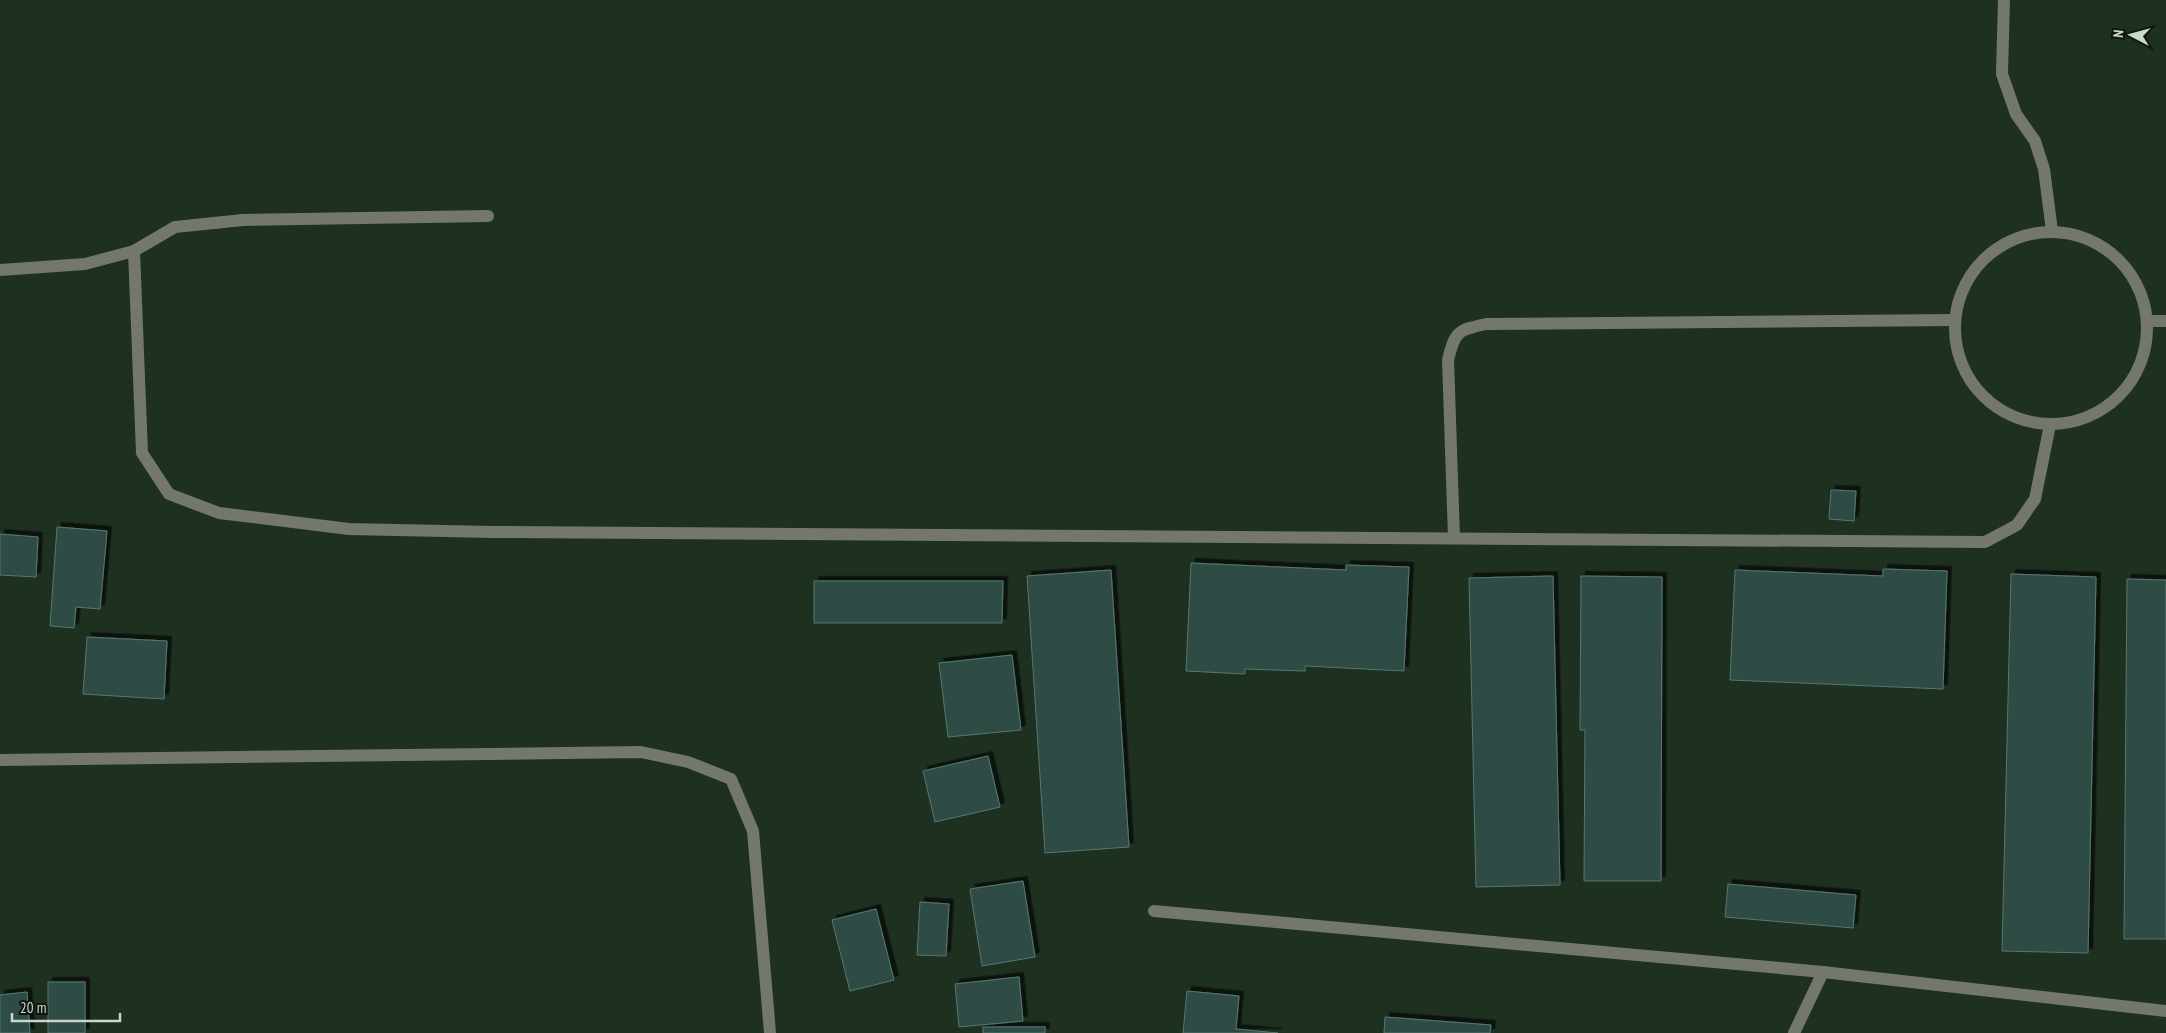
<svg xmlns="http://www.w3.org/2000/svg" width="2166" height="1033" viewBox="0 0 2166 1033" font-family="'PT Sans Narrow',sans-serif">
<style>
.building{fill:#2d4b44;stroke:#597870;filter:url(#shadow)}
.lines{fill:none;stroke-linecap:round;stroke-linejoin:round}
.minor{stroke:#74776c;stroke-width:12}
</style>
<defs>
<filter id="shadow"><feDropShadow dx="4.5" dy="-4.5" stdDeviation="0" flood-color="#0009"/></filter>
</defs>
<rect width="100%" height="100%" fill="#1e3020"/>
<g class="building">
<polygon points="1831,490 1856,491 1854,521 1829,519"/>
<polygon points="57,527 107,531 100,609 76,607 74,628 50,626"/>
<polygon points="0,534 38,537 36,577 0,575"/>
<polygon points="1191,563 1346,570 1346,565 1409,567 1404,671 1305,666 1305,671 1245,669 1245,674 1186,671"/>
<polygon points="1883,569 1947,571 1943,689 1730,680 1735,570 1883,576"/>
<polygon points="1111,570 1129,847 1045,853 1027,576"/>
<polygon points="2011,574 2096,577 2088,953 2002,951"/>
<polygon points="1553,576 1560,885 1476,887 1469,578"/>
<polygon points="1581,576 1662,577 1661,881 1584,881 1585,730 1580,730"/>
<polygon points="2127,579 2166,580 2166,939 2124,939"/>
<polygon points="814,581 1003,581 1002,623 814,623"/>
<polygon points="87,637 167,641 164,699 83,694"/>
<polygon points="1012,655 1021,730 948,737 939,663"/>
<polygon points="988,756 1000,807 935,822 923,771"/>
<polygon points="1023,881 1035,957 982,966 970,889"/>
<polygon points="1728,884 1856,895 1853,928 1725,917"/>
<polygon points="920,902 949,904 946,956 917,955"/>
<polygon points="876,909 894,980 850,991 832,920"/>
<polygon points="1019,977 1023,1021 959,1027 955,984"/>
<rect x="48" y="982" width="37" height="51"/>
<polygon points="1187,991 1239,996 1236,1029 1278,1033 1183,1033"/>
<polygon points="27,992 30,1033 0,1033 0,995"/>
<polygon points="1385,1017 1491,1025 1490,1033 1384,1033"/>
<rect x="983" y="1027" width="62" height="6"/>
</g>
<g class="lines">
<g class="minor">
<polyline points="2004,0 2002,74 2016,114 2035,141 2044,169 2052,231"/>
<circle cx="2051" cy="328" r="96"/>
<polyline points="134,251 142,453 169,494 219,513 349,529 492,532 1985,542 2017,525 2035,499 2050,425"/>
<polyline points="0,270 85,264 134,251 175,227 243,220 488,216"/>
<polyline points="2149,321 2166,321"/>
<path d="M1454,538L1448,360C1455,331 1458,330 1486,324L1954,320"/>
<polyline points="0,760 641,752 688,762 731,779 753,831 770,1033"/>
<polyline points="1154,911 1823,972"/>
<polyline points="1794,1033 1823,972 2166,1011"/>
</g>
</g>
<g transform="translate(2131 35) rotate(276)" stroke="#0e160f" stroke-width="4" paint-order="stroke">
<path d="M0-4L9 19L0 12L-9 19Z" fill="#cbd6cc"/>
<text y="-8" font-size="14" font-weight="bold" text-anchor="middle" fill="#cbd6cc">N</text>
</g>
<path d="M12 1013v8h108v-8" fill="none" stroke="#cbd6cc" stroke-width="2.5"/>
<text x="20" y="1013" font-size="15" fill="#cbd6cc" stroke="#0e160f" stroke-width="4" paint-order="stroke">20 m</text>
</svg>
